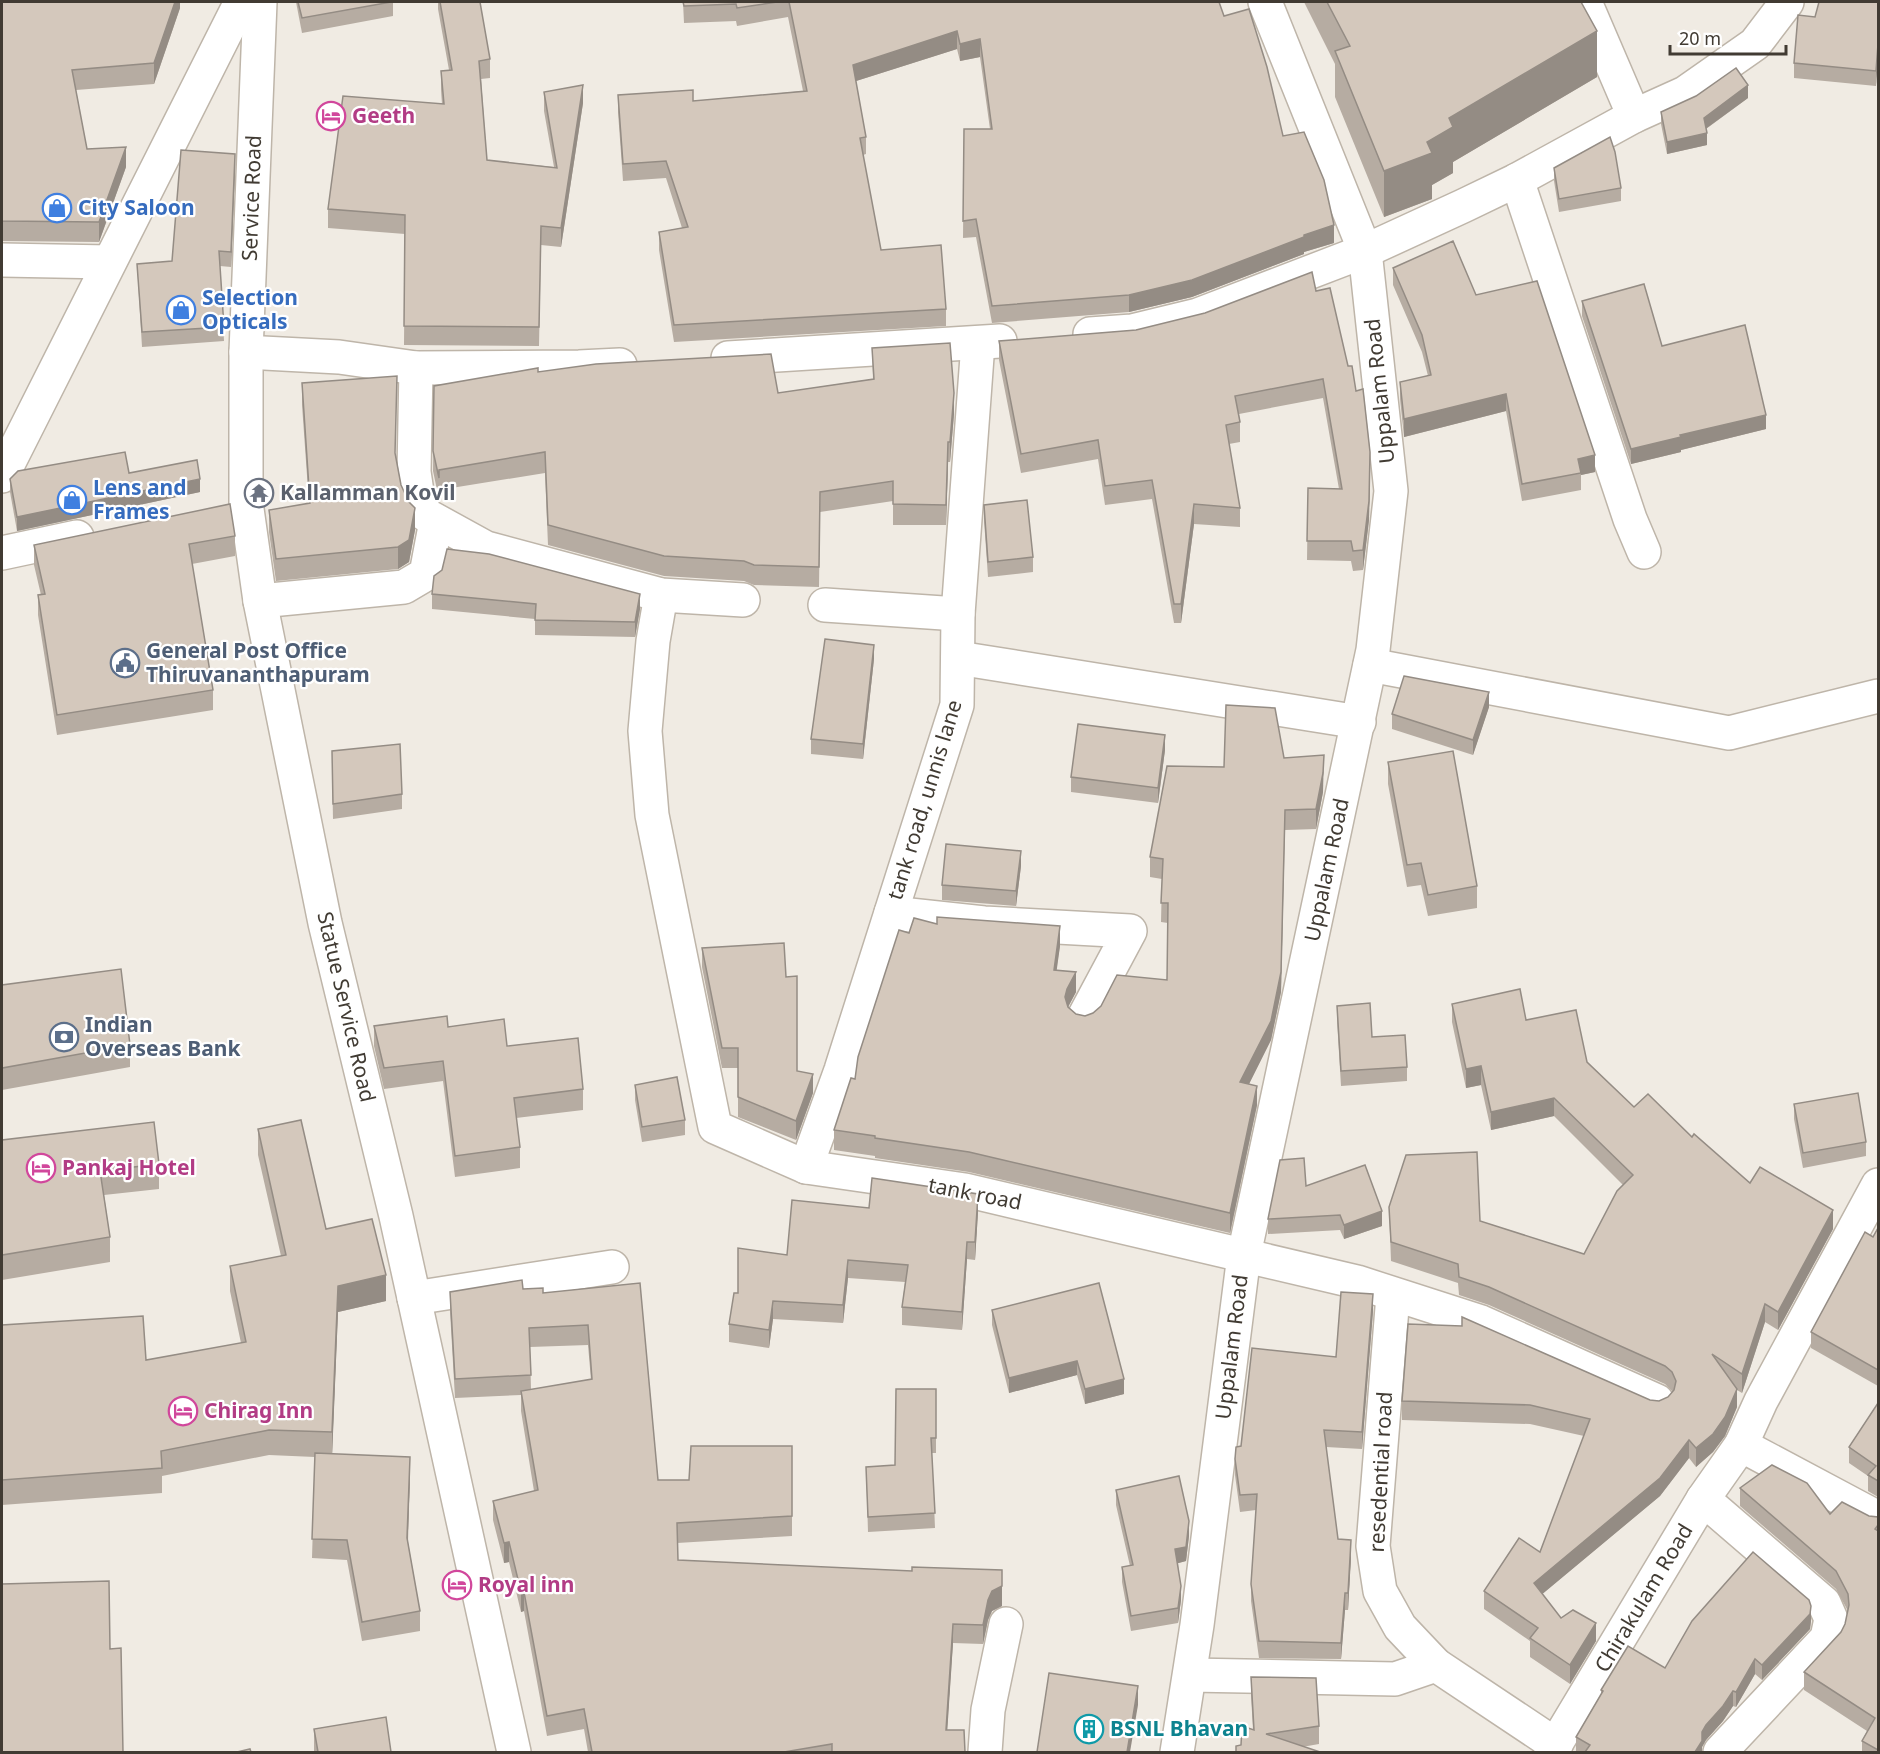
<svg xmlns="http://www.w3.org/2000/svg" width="1880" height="1754" viewBox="0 0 1880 1754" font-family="'Noto Sans',sans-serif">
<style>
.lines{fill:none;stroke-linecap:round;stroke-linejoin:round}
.minor-casing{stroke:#beb5a9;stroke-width:36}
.minor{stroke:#fff;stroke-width:33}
.wall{fill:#b6aca2;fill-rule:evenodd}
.shaded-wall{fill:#948c84}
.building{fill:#d4c8bc;stroke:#948c84;stroke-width:1.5}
.labels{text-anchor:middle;stroke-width:4.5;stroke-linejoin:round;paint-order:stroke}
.hotel-label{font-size:21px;font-weight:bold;fill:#b23c85;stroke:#fff;text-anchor:start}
.street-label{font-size:21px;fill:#413b33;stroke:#fff}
.shop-label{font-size:21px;font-weight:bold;fill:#366cbe;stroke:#fff;text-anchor:start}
.worship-label{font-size:21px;font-weight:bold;fill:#5b616d;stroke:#fff;text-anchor:start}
.service-label{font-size:21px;font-weight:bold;fill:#4e5e75;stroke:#fff;text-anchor:start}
.culture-label{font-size:21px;font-weight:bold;fill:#0d838f;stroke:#fff;text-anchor:start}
</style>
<rect width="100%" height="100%" fill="#f0ebe3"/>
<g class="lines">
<g class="minor-casing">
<g id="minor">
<polyline points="260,2 246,352 246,502 260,601 325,923 396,1216 514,1752"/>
<polyline points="1585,2 1634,116"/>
<polyline points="1517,180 1630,519 1644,552"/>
<polyline points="2,260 109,262"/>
<polyline points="1090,334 1132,331 1198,315 1365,251 1463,206 1517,180 1634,116 1685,93 1755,44 1787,2"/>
<polyline points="978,343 958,614 957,705 841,1070 806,1167 965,1190 1357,1282 1481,1322 1657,1401"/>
<polyline points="246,352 339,357 416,368 579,367 620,365"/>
<polyline points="728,358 1000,341"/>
<polyline points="416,368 414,472 418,499 426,515 486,548 661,595 743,600"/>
<polyline points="2,476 241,2"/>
<polyline points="2,553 77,537"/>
<polyline points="661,595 653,641 645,731 652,815 715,1127 806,1167"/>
<polyline points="260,601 404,587 426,574 436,521"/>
<polyline points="825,605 958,614"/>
<polyline points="958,658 1359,722"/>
<polyline points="1370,665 1729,733 1878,696"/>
<polyline points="891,913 984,923 1130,931 1084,1017"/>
<polyline points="1393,1295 1373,1546 1380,1591 1400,1627 1436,1665 1556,1745"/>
<polyline points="414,1298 612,1267"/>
<polyline points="1741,1445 1878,1518"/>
<polyline points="1703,1499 1824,1603 1831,1619 1827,1638 1720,1752"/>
<polyline points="1190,1675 1395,1679 1436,1665"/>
<polyline points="985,1752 988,1710 1006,1624"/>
<polyline points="1177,1752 1197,1625 1244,1255 1373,650 1391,491 1365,251 1265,2"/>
<polyline points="1551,1752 1703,1499 1741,1445 1761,1401 1878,1185"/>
</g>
</g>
<use href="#minor" class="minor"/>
</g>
<g class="wall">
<polygon points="2,2 180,2 180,8 154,84 76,90 87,149 126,167 99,242 2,241"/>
<polygon points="296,2 393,2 393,16 302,33"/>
<polygon points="438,2 480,2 490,59 490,78 481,79 487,160 554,167 544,111 544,92 583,103 561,247 541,245 539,346 404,345 405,234 328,228 328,209 442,104 441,90 441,71 449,70 438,9"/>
<polygon points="683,2 1219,2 1224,16 1283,136 1334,243 1304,252 1304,254 1192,297 1129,312 992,323 976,237 963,238 964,129 990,129 980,57 960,61 957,49 856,81 866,137 866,154 863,155 881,250 946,309 946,326 674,342 659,250 659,232 682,228 666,178 623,181 618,112 618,95 693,101 803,91 788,17 737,26 736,21 684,23"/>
<polygon points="1304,2 1581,2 1597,77 1453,162 1453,173 1432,185 1432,199 1384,217 1335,97 1335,64"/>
<polygon points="1878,2 1876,86 1794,78 1794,63 1815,17"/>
<polygon points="1748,98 1706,129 1707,145 1667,154 1661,124 1661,112"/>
<polygon points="1554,168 1621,188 1621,201 1559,212 1554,181"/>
<polygon points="235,169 231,267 220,266 224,341 142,347 137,264 172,261"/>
<polygon points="1393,268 1476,295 1595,472 1581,475 1581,490 1522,501 1506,411 1404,437 1400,399 1400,382 1428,376 1422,352 1393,285"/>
<polygon points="1316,291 1370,471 1369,520 1363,570 1353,571 1351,561 1307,560 1308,488 1339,489 1323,398 1239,414 1240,422 1240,442 1229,444 1240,508 1240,527 1194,524 1181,623 1174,623 1152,499 1105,505 1098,459 1021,473 999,360 999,341 1136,330"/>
<polygon points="1582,301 1662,346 1766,429 1681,450 1681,452 1631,464 1582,316"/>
<polygon points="872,348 954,414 950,462 948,462 946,525 893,525 893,501 820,512 819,587 754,585 744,581 664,576 548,545 545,473 439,490 439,499 433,471 434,386 538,372 778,393 873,379"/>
<polygon points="302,383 396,455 401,485 415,530 409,562 398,569 276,581 269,532 269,510 309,504 302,405"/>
<polygon points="129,473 200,492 17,531 10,492 10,479"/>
<polygon points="984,505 1033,557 1033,572 988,577 984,520"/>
<polygon points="235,536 235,556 192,564 213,690 213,710 57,735 38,615 38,595 41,595 34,565 34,545"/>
<polygon points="432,594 640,609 635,637 535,635 535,619 432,609"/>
<polygon points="874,659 863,759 811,754 811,739"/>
<polygon points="1489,707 1473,755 1392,729 1392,714"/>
<polygon points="1165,750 1158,803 1071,792 1071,777"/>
<polygon points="1284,758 1323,792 1316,829 1285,830 1281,992 1271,1040 1249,1084 1257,1105 1230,1233 969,1172 875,1158 875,1156 834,1150 834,1130 855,1079 909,933 937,924 1060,946 1056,970 1076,992 1068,1007 1076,1014 1085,1016 1093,1013 1167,980 1168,923 1161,922 1162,879 1150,877 1150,857 1224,767"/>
<polygon points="1388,762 1477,886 1477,908 1428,916 1421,885 1407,887 1388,784"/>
<polygon points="332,766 402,794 402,809 333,819"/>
<polygon points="1021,866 1016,906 942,900 942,885"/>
<polygon points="702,948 786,977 797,1071 813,1093 796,1140 738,1117 738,1068 722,1068 702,967"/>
<polygon points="2,985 130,1045 130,1067 2,1090"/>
<polygon points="1452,1004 1526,1020 1587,1062 1634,1107 1692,1137 1750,1183 1833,1229 1778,1330 1765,1322 1742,1393 1737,1390 1737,1407 1725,1436 1713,1452 1696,1467 1689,1458 1660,1496 1542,1594 1561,1618 1596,1641 1570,1684 1530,1657 1530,1641 1484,1609 1484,1591 1540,1552 1584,1436 1530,1424 1402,1420 1402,1401 1462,1326 1462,1317 1650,1400 1659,1401 1668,1397 1673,1392 1665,1384 1489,1305 1459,1295 1458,1283 1391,1261 1389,1207 1480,1221 1584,1254 1623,1185 1554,1116 1491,1130 1481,1085 1466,1088 1452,1022"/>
<polygon points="1337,1006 1372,1037 1407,1067 1407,1081 1341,1086 1337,1020"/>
<polygon points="374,1026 448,1027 507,1046 583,1089 583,1110 516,1118 520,1147 520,1168 455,1177 443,1081 384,1089 374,1046"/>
<polygon points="635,1085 685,1120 685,1135 642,1142 635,1100"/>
<polygon points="1794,1104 1866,1142 1866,1156 1803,1168 1794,1119"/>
<polygon points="258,1129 326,1229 386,1301 338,1312 332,1454 410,1476 408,1542 420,1611 420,1631 362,1641 347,1560 312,1558 315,1457 269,1455 162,1476 162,1493 2,1505 2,1325 146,1360 241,1343 230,1291 230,1266 281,1256 258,1155"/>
<polygon points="2,1140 159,1164 159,1189 104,1195 110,1237 110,1262 2,1280"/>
<polygon points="1306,1186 1382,1226 1344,1239 1340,1230 1268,1234 1268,1219"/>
<polygon points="869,1208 978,1212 975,1260 967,1259 962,1330 902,1325 902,1307 905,1282 848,1278 843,1323 773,1319 769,1348 729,1342 729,1324 738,1293 787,1255"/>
<polygon points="1878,1228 1878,1386 1811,1348 1811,1332"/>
<path d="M640,1283L658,1480H689L792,1446V1536L677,1543L678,1560L1002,1590V1606L992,1611L988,1620L983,1644L953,1643L947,1730L965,1752H588L584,1729L547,1736L524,1611L521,1612L509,1562L504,1563L493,1520V1501L534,1491L521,1411V1395L455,1398L450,1311V1292L523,1289L543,1293ZM588,1345L591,1380L531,1390L530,1347Z"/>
<polygon points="1099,1283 1124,1394 1085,1404 1077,1375 1009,1393 992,1325 992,1310"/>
<polygon points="1373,1311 1362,1449 1326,1447 1338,1539 1351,1557 1348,1610 1345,1610 1341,1659 1259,1658 1251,1601 1251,1584 1256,1510 1240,1512 1235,1475 1235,1459 1241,1446 1336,1357"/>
<polygon points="936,1389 936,1453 932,1453 935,1528 868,1532 866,1467 895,1465"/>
<polygon points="1878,1403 1878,1497 1868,1491 1868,1476 1849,1463 1849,1447"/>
<polygon points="1740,1488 1830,1514 1878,1517 1878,1752 1862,1752 1862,1741 1867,1731 1804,1690 1804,1672 1841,1632 1845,1624 1848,1611 1836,1589 1740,1506"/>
<polygon points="1116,1490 1189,1536 1186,1561 1178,1563 1181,1600 1178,1623 1131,1631 1122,1582 1122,1567 1130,1566 1116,1505"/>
<polygon points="1811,1621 1810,1629 1762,1680 1755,1674 1736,1707 1733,1706 1723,1721 1706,1740 1702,1747 1702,1752 1576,1752 1576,1737 1601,1694 1601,1690"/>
<polygon points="1251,1677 1319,1726 1319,1744 1302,1747 1241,1745 1253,1730 1251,1695"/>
<polygon points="314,1729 391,1752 314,1752"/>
</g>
<g class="shaded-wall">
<polygon points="175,2 180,2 180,8 154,84 154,63"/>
<polygon points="957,31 957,49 853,82 853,65"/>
<polygon points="1597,31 1597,77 1453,162 1453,173 1432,185 1432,199 1384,217 1384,171 1449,118"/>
<polygon points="980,39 980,57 960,61 960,44"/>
<polygon points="1878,44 1878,59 1876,86 1876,71"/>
<polygon points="583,85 583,103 561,247 561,228"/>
<polygon points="1748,85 1748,98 1704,130 1704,118"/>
<polygon points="1707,133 1707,145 1667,154 1667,142"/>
<polygon points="126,147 126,167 99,242 99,222"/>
<polygon points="235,154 235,169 231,267 231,252"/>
<polygon points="1334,225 1334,243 1304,252 1304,254 1192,297 1129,312 1129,295"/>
<polygon points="954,393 954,414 950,462 950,442"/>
<polygon points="1506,394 1506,411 1404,437 1404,419"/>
<polygon points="3,410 3,425 2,433 2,418"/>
<polygon points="1766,415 1766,429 1681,450 1681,452 1631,464 1631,449 1680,435"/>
<polygon points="948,442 948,462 946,525 946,505"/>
<polygon points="1595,455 1595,472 1581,475 1578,459"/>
<polygon points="1370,471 1369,520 1363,570 1363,550"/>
<polygon points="200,479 200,492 17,531 17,517"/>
<polygon points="1194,504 1194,524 1181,623 1181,604"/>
<polygon points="415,508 415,530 409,562 398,569 398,547"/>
<polygon points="640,594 640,609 635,637 635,622"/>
<polygon points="874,645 874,659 863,759 863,744"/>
<polygon points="1489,692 1489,707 1473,755 1473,740"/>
<polygon points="1165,735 1165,750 1158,803 1158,788"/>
<polygon points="1324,755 1323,792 1316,829 1316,809"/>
<polygon points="1285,810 1281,992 1271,1040 1240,1102 1240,1082"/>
<polygon points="1021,851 1021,866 1016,906 1016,891"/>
<polygon points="1060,926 1060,946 1054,990 1054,970"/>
<polygon points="1076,972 1076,992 1067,1009 1065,997 1067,989"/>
<polygon points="1481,1066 1481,1085 1466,1088 1466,1069"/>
<polygon points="813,1074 813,1093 796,1140 796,1121"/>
<polygon points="1257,1086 1257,1105 1230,1233 1230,1213"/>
<polygon points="1554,1098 1554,1116 1491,1130 1491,1112"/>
<polygon points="978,1194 978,1212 975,1260 975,1242"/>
<polygon points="1833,1210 1833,1229 1778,1330 1778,1312"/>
<polygon points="1382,1211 1382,1226 1344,1239 1344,1225"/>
<polygon points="967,1242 967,1259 962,1330 962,1312"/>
<polygon points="848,1260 848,1278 843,1323 843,1305"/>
<polygon points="386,1275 386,1301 338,1312 332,1458 332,1432 338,1286"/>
<polygon points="1373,1294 1373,1311 1362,1449 1362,1432"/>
<polygon points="773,1301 773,1319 769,1348 769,1330"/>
<polygon points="1765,1304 1765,1322 1742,1393 1742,1374"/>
<polygon points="1077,1361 1077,1375 1009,1393 1009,1378"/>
<polygon points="1124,1379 1124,1394 1085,1404 1085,1389"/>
<polygon points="1737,1389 1737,1407 1725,1436 1713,1452 1696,1467 1696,1448"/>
<polygon points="1689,1440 1689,1458 1660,1496 1534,1601 1534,1583"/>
<polygon points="410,1457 410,1476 407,1558 407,1538"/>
<polygon points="1189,1521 1189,1536 1186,1561 1175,1564 1175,1549"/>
<polygon points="1351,1540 1351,1557 1348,1610 1348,1593"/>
<polygon points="509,1542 509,1562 504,1563 504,1543"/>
<polygon points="1002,1570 1002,1606 992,1611 988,1620 983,1644 983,1625 988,1600"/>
<polygon points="1181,1586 1181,1600 1178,1623 1178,1608"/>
<polygon points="521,1592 524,1592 524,1611 521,1612"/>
<polygon points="1345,1593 1345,1610 1341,1659 1341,1643"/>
<polygon points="1811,1606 1811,1621 1810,1629 1762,1680 1762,1665"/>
<polygon points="1596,1623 1596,1641 1570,1684 1570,1665"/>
<polygon points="953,1624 953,1643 946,1750 946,1730"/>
<polygon points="1755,1659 1755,1674 1736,1707 1736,1692"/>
<polygon points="1138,1686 1138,1705 1130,1752 1127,1752"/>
<polygon points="1733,1691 1733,1706 1723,1721 1706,1740 1702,1747 1702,1732 1706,1725"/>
<polygon points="1702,1741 1702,1752 1695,1752"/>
</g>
<g class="building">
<polygon points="2,2 175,2 154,63 72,70 87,149 126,147 99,222 2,221"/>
<polygon points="298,2 391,2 302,18"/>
<polygon points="440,2 480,2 490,59 479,61 487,160 557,168 544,92 583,85 561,228 541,226 539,327 404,326 405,215 328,209 343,96 444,104 441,71 452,70"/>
<polygon points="683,2 777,2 737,8 736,4 684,6"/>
<polygon points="789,2 1219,2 1224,16 1249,9 1267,67 1283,136 1304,132 1324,180 1334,225 1304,235 1304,237 1192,280 1129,295 992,306 976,219 963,221 964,129 992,129 980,39 960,44 957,31 853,65 866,137 860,138 881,250 941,245 946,309 674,325 659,232 688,227 666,161 623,164 618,95 693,90 693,101 807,91"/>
<polygon points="1327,2 1581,2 1597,31 1449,118 1453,127 1427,142 1432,153 1384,171 1335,51 1350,46"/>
<polygon points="1819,2 1878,2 1878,44 1876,71 1794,63 1798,15 1815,17"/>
<polygon points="1736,68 1748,85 1704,118 1707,133 1667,142 1661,112 1696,96"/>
<polygon points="1610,137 1615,152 1621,188 1559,199 1554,168"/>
<polygon points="181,150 235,154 231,252 219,251 224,327 142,332 137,264 172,261"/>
<polygon points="1453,241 1476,295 1537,281 1595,455 1578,459 1581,473 1522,484 1506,394 1404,419 1400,382 1431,375 1422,335 1393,268"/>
<polygon points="1312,272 1316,291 1330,288 1348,366 1352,366 1356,391 1363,389 1370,452 1369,501 1363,550 1353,551 1351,541 1307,541 1308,488 1342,489 1323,379 1235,396 1240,422 1226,425 1240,508 1194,504 1181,604 1174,604 1152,480 1105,486 1098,440 1021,454 999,341 1136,330 1205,313"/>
<polygon points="1644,284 1662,346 1745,325 1766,415 1680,435 1681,437 1631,449 1582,301"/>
<polygon points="950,343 954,393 950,442 948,442 946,505 893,504 893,481 820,492 819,567 754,565 744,561 664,556 548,525 545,452 439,470 439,478 433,451 434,386 538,368 538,372 596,364 771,354 778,393 874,379 872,348"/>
<polygon points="397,376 395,453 401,485 409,502 415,508 409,540 398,547 276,559 269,510 310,503 302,383"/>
<polygon points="125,452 129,473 197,460 200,479 17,517 10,479 18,471"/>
<polygon points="1027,500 1033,557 988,562 984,505"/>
<polygon points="230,504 235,536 189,544 213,690 57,715 38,595 45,594 34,545"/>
<polygon points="447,549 489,554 640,594 635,622 535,620 536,604 432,594 434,576 442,570"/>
<polygon points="825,639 874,645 863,744 811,739"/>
<polygon points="1404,676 1489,692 1473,740 1392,714"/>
<polygon points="1226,705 1275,708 1284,758 1324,755 1323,773 1316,809 1285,810 1281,972 1271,1021 1240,1082 1257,1086 1230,1213 969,1152 875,1138 875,1136 834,1130 851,1078 855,1079 858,1057 899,930 909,933 914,918 937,924 937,917 1060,926 1054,970 1076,972 1067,989 1065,997 1068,1007 1076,1014 1085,1016 1093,1013 1101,1006 1117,975 1167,980 1168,903 1161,903 1163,859 1150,857 1167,766 1224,767"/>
<polygon points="1078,724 1165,735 1158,788 1071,777"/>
<polygon points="400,744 402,794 333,804 332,751"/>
<polygon points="1453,751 1477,886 1428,895 1421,863 1407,865 1388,762"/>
<polygon points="946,844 1021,851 1016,891 942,885"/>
<polygon points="784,943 786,977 797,976 797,1071 813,1074 796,1121 738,1097 738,1048 722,1048 702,948"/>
<polygon points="121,969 130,1045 2,1068 2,985"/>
<polygon points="1520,989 1526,1020 1576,1010 1587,1062 1634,1107 1648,1094 1692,1137 1694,1134 1750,1183 1760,1167 1833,1210 1778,1312 1765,1304 1742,1374 1712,1354 1737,1389 1725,1417 1713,1434 1696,1448 1689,1440 1660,1478 1534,1583 1561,1618 1573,1610 1596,1623 1570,1665 1530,1638 1538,1628 1484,1591 1519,1538 1540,1552 1590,1419 1530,1405 1402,1401 1408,1324 1462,1326 1462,1317 1650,1400 1659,1401 1668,1397 1674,1390 1676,1381 1672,1372 1665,1366 1489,1287 1459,1277 1458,1264 1391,1242 1389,1207 1406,1155 1477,1152 1480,1221 1584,1254 1617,1191 1633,1175 1554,1098 1491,1112 1481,1066 1466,1069 1452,1004"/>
<polygon points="1370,1003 1372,1037 1405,1035 1407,1067 1341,1071 1337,1006"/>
<polygon points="447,1016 448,1027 504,1019 507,1046 578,1038 583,1089 514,1098 520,1147 455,1156 443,1061 384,1068 374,1026"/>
<polygon points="677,1077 685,1120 642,1127 635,1085"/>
<polygon points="1858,1093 1866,1142 1803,1153 1794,1104"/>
<polygon points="301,1120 326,1229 372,1219 386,1275 338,1286 332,1432 269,1430 161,1451 162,1468 2,1480 2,1325 143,1316 146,1360 246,1342 230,1266 286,1255 258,1129"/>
<polygon points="154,1122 159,1164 100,1171 110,1237 2,1255 2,1140"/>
<polygon points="1304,1158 1306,1186 1365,1165 1382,1211 1344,1225 1340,1215 1268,1219 1280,1160"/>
<polygon points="872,1178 978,1194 975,1242 967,1242 962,1312 902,1307 908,1265 848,1260 843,1305 773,1301 769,1330 729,1324 734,1293 738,1293 738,1248 787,1255 792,1200 869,1208"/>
<polygon points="1878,1228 1878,1370 1811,1332 1865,1232 1873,1237"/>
<polygon points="522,1280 523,1289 543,1288 543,1293 640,1283 658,1480 689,1480 691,1446 792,1446 792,1516 677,1523 678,1560 912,1571 912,1567 1002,1570 1002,1586 992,1591 988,1600 983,1625 953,1624 946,1730 964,1730 965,1752 832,1752 832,1744 784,1752 592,1752 584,1709 547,1716 524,1592 521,1592 509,1542 504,1543 493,1501 538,1490 521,1391 592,1379 588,1325 529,1328 531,1375 455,1379 450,1292"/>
<polygon points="1099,1283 1124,1379 1085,1389 1077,1361 1009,1378 992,1310"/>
<polygon points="1341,1292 1373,1294 1362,1432 1324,1430 1338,1539 1351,1540 1348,1593 1345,1593 1341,1643 1259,1641 1251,1584 1257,1494 1240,1495 1235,1459 1236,1447 1241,1446 1252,1348 1336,1357"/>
<polygon points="896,1389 936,1389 936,1438 931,1438 935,1513 868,1517 866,1467 895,1465"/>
<polygon points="1878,1403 1878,1481 1868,1475 1876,1466 1849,1447"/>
<polygon points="315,1453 410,1457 407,1538 420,1611 362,1622 347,1540 312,1539"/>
<polygon points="1772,1465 1807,1483 1830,1514 1842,1502 1869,1516 1878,1517 1878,1525 1875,1529 1878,1531 1878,1750 1862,1741 1875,1718 1804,1672 1841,1632 1845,1624 1849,1605 1848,1594 1836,1571 1740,1488"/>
<polygon points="1179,1476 1189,1521 1186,1547 1175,1549 1181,1586 1178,1608 1131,1616 1122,1567 1133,1565 1116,1490"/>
<polygon points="1753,1552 1809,1600 1811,1606 1810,1614 1762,1665 1755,1659 1736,1692 1733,1691 1723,1706 1706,1725 1702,1732 1702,1741 1695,1752 1585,1752 1590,1745 1576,1737 1603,1691 1601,1690 1628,1646 1665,1668 1692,1621"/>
<polygon points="109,1581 110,1649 121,1648 123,1752 2,1752 2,1584"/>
<polygon points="1049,1673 1138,1686 1127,1752 1037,1752"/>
<polygon points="1251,1677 1316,1678 1319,1726 1266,1734 1320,1752 1236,1752 1236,1746 1241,1745 1242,1726 1254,1730"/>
<polygon points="386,1717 391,1752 318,1752 314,1729"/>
<polygon points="250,1749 251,1752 237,1752"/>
</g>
<defs>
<g id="hotel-ring" transform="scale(1.5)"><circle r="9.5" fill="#fff" stroke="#d1479c" stroke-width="1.5"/><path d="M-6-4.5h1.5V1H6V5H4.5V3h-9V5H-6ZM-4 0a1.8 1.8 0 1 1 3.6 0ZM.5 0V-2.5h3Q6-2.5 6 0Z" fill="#d1479c"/></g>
<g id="shop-ring" transform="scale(1.5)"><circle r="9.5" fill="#fff" stroke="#3f7fe0" stroke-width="1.5"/><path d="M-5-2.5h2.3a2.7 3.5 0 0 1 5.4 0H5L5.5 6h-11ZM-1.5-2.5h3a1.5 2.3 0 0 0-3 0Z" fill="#3f7fe0"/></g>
<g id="temple-ring" transform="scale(1.5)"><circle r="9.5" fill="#fff" stroke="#6b7280" stroke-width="1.5"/><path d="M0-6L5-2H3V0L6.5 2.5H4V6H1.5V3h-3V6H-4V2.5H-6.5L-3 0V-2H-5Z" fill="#6b7280"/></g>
<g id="civic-ring" transform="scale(1.5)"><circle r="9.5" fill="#fff" stroke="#5c6f8a" stroke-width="1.5"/><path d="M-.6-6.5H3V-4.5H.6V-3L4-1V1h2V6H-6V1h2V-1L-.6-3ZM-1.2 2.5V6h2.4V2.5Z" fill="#5c6f8a"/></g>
<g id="bank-ring" transform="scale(1.5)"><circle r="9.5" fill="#fff" stroke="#5c6f8a" stroke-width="1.5"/><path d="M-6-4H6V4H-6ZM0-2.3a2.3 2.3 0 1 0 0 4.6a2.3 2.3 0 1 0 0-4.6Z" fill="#5c6f8a"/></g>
<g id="building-ring" transform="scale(1.5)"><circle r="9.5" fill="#fff" stroke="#0f9aa8" stroke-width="1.5"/><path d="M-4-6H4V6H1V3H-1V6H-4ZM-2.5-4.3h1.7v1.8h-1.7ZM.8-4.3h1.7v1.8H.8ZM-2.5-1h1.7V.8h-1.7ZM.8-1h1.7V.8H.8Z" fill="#0f9aa8"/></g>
</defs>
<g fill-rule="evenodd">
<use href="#hotel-ring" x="331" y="116"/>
<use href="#shop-ring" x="57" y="208"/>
<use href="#shop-ring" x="181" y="310"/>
<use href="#temple-ring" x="259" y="493"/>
<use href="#shop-ring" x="72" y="500"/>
<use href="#civic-ring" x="125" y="663"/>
<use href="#bank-ring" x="64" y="1037"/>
<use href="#hotel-ring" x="41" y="1168"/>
<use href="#hotel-ring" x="183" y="1411"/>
<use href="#hotel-ring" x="457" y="1585"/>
<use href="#building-ring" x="1089" y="1729"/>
</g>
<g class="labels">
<g class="hotel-label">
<text x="352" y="123">Geeth</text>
<text x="62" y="1175">Pankaj Hotel</text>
<text x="204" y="1418">Chirag Inn</text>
<text x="478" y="1592">Royal inn</text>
</g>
<g class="street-label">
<text transform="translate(252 198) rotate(-88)" y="7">Service Road</text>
<text transform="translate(1380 391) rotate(-96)" y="7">Uppalam Road</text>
<text transform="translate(925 800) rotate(-73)" y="7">tank road, unnis lane</text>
<text transform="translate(1327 870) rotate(-78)" y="7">Uppalam Road</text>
<text transform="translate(346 1007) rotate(77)" y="7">Statue Service Road</text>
<text transform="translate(975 1194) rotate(11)" y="7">tank road</text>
<text transform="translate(1232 1347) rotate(-83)" y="7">Uppalam Road</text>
<text transform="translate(1381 1472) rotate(-87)" y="7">resedential road</text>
<text transform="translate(1644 1598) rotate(-59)" y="7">Chirakulam Road</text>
</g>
<g class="shop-label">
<text x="78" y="215">City Saloon</text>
<text x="202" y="305">Selection<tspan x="202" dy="24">Opticals</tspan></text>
<text x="93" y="495">Lens and<tspan x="93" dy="24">Frames</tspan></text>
</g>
<g class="worship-label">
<text x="280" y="500">Kallamman Kovil</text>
</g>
<g class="service-label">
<text x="146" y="658">General Post Office<tspan x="146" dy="24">Thiruvananthapuram</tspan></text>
<text x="85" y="1032">Indian<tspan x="85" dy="24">Overseas Bank</tspan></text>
</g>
<g class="culture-label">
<text x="1110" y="1736">BSNL Bhavan</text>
</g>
</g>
<rect width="1880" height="1754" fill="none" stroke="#413b33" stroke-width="6"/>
<path d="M1670 45v9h116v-9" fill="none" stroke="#413b33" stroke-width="3"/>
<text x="1679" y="45" font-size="18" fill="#413b33" stroke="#ffffff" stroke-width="4.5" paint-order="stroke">20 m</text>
</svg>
